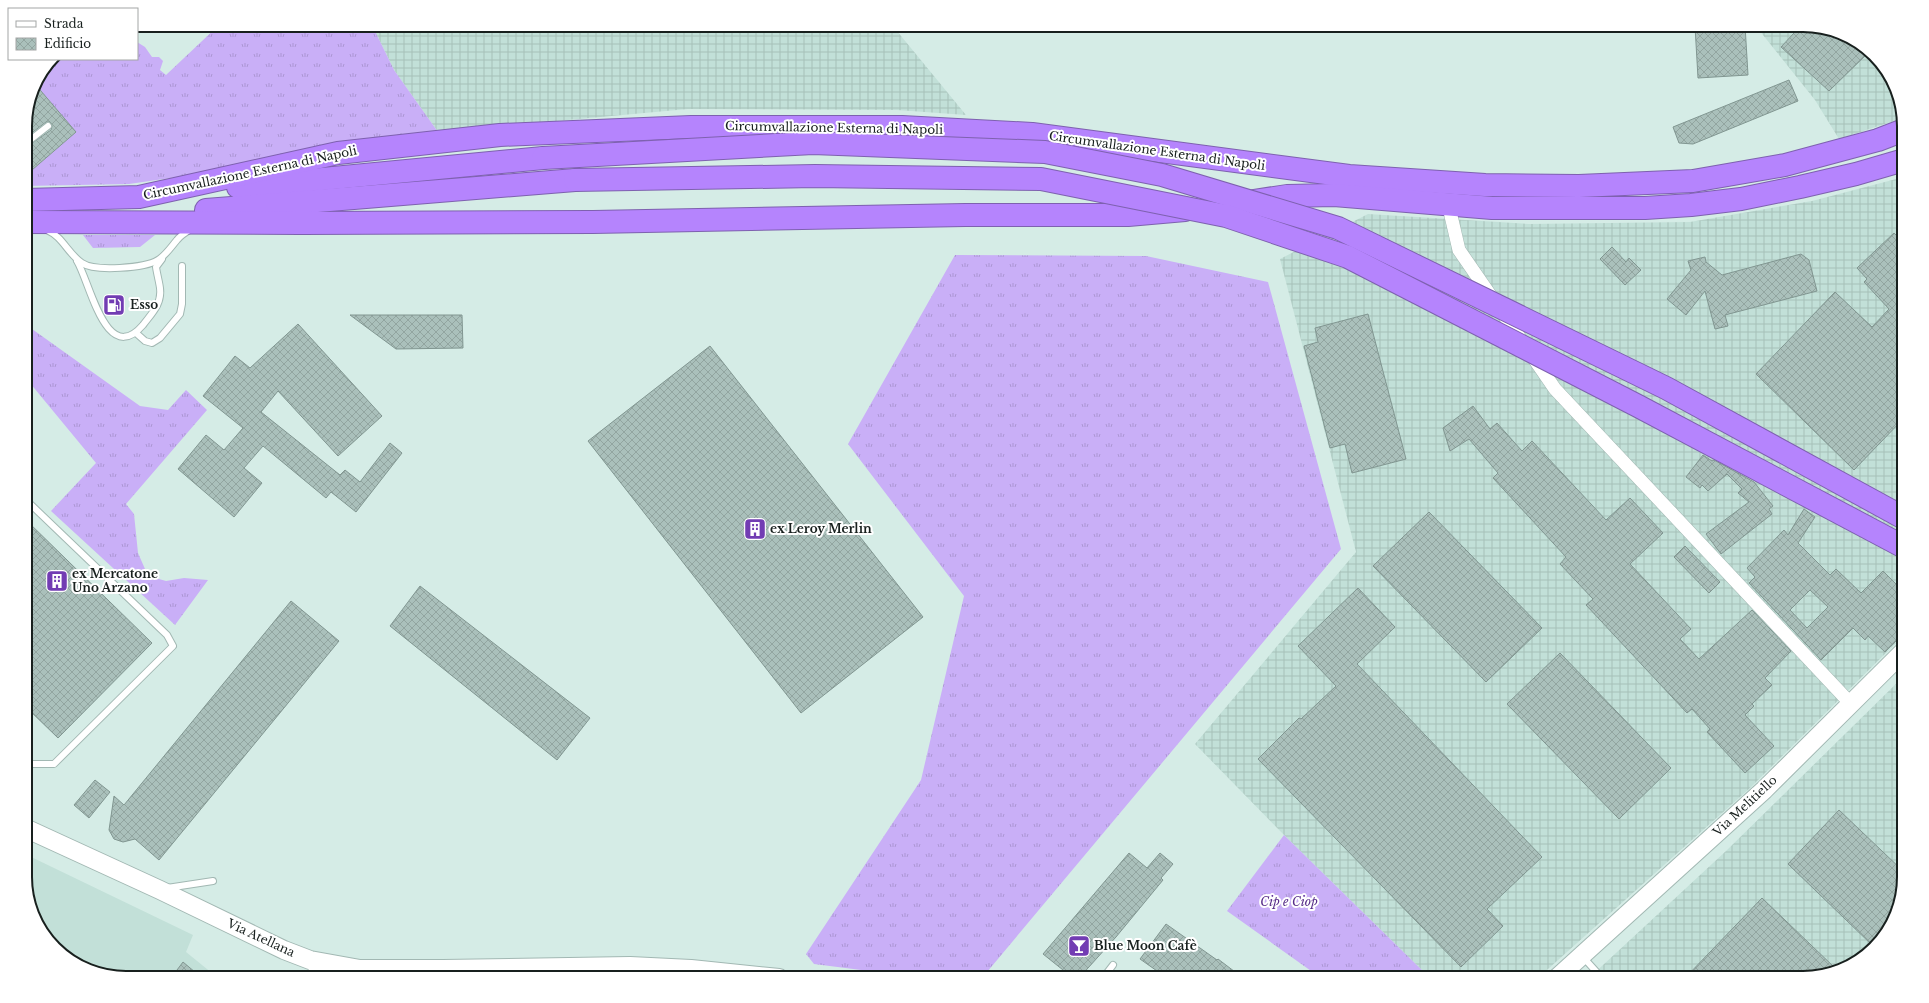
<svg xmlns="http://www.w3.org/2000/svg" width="1929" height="1003" viewBox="0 0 1929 1003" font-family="'Libre Baskerville',serif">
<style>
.built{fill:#c2e0d8}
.industrial{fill:url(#industrial-grid)}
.grass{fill:url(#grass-tufts)}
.building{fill:url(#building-cross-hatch);stroke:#819691;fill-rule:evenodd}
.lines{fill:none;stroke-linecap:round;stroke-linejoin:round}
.lane-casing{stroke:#a2b8b3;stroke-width:8}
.street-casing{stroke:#a2b8b3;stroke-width:14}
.secondary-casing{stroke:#a2b8b3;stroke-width:20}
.highway-casing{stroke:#7e61af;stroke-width:24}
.lane{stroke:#fff;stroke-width:6}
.street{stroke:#fff;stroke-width:13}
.secondary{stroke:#fff;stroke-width:18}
.highway{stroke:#b584fd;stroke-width:22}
.highway-bridge-casing{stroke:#7e61af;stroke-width:24;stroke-linecap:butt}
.highway-bridge{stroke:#b584fd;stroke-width:22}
.labels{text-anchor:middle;stroke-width:4;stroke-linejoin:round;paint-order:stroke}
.street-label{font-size:12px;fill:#18201e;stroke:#fff}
.poi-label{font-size:12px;font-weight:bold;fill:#18201e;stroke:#fff;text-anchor:start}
.park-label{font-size:12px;font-style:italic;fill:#562c88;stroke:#fff}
.rim{fill:none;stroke:#18201e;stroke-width:2}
</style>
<defs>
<pattern id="industrial-grid" width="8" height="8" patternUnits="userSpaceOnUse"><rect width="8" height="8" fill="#c2e0d8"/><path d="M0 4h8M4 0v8" fill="none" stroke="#a6c0b9"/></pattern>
<pattern id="grass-tufts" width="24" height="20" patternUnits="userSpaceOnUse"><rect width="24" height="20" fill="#c9aff7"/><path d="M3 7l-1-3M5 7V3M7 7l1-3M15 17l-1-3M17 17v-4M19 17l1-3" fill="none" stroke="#ac96d3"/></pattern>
<pattern id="building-cross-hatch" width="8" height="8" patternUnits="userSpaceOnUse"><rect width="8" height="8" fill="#aac0bb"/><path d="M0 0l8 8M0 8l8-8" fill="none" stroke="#92a5a0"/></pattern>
</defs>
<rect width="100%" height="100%" fill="#d5ece6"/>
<polygon class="built" points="25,854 193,935 186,952 218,978 126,978 81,967 42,933 25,884"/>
<g class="industrial">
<polygon points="372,25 892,25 966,115 897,110 688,109 438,132 394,70"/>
<polygon points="1755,25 1803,25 1848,36 1887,70 1903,118 1839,139 1815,100"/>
<polygon points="1904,177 1904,635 1750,788 1538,978 1430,978 1284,835 1195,744 1356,552 1280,259 1368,214 1529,224 1690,222 1812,201"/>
<polygon points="1904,676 1904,877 1893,922 1859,961 1803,978 1589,978 1726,851"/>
</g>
<g class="grass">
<polygon points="219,25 372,25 394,70 438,132 233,169 129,184 25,186 26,175 76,132 35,84 51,59 137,59 137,42 145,47 152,57 159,57 163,61 160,70 166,75"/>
<polygon points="83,235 155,235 140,247 93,248"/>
<polygon points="955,255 1146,256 1268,282 1341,549 982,978 924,978 814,964 806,954 921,780 964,596 848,444"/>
<polygon points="25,324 140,406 168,410 186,390 207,410 126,504 134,514 138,553 145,569 152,577 166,581 184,578 208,580 175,625 51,511 96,463 25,377"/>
<polygon points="1284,835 1430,978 1321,978 1227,911"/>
</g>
<g class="building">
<polygon points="1745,25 1748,75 1698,78 1695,26"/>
<polygon points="1786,25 1803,25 1848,36 1868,53 1829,91 1781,47 1794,33"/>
<polygon points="1789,80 1798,101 1693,144 1679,143 1673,127"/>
<polygon points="35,84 76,132 25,176 25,148 51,130 52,126 50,122 46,122 25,138 25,120"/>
<polygon points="1894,233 1904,243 1904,418 1854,470 1756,374 1835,292 1872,327 1889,309 1864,282 1867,279 1857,268"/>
<polygon points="1612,247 1626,262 1629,258 1641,270 1625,285 1600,259"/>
<polygon points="1801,254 1809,260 1817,291 1725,315 1728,326 1715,329 1705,291 1686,315 1667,299 1691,270 1688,261 1705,257 1706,262 1722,275"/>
<polygon points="1368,314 1406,459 1352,473 1345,444 1330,448 1304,346 1318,342 1315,328"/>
<polygon points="350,315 462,315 463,348 396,349"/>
<polygon points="298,324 382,416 338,456 278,391 261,412 340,475 345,470 360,482 390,443 402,453 356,512 331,492 326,498 263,446 244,468 262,483 234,517 178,469 206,435 224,450 243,428 203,396 235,356 250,368"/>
<polygon points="710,346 923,617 801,713 588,441"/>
<polygon points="1473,406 1490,429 1497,423 1522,451 1532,441 1606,520 1630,498 1663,533 1630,564 1691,629 1680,639 1699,659 1752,610 1791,651 1765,678 1772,685 1752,704 1754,706 1745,715 1774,746 1745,773 1707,732 1710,729 1692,709 1687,713 1586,605 1593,599 1560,564 1566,557 1493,478 1498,473 1469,439 1450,451 1443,428"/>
<polygon points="1703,455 1712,461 1714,460 1754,482 1773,506 1769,509 1772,514 1721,554 1706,534 1749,502 1738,493 1742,489 1727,474 1708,491 1702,485 1700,488 1686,477"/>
<path d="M1804,509L1815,517L1798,543L1830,575L1836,569L1861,593L1883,571L1904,592V633L1885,652L1868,636L1865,640L1853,628L1821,660L1749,583L1755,577L1747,568L1784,530L1788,535ZM1810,590L1828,607L1807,628L1790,610Z"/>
<polygon points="1429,512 1542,628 1486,682 1373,566"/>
<polygon points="25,519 152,643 58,738 25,706"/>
<polygon points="1685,546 1720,582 1709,593 1674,557"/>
<polygon points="420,586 590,718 557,760 390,626"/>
<polygon points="1358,588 1395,627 1357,664 1542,857 1487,909 1503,926 1461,967 1258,759 1299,718 1301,719 1336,686 1298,646"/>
<polygon points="291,601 339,641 159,860 135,839 123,842 114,839 109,830 114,796 124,805"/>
<polygon points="1560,653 1671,768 1619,819 1507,704"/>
<polygon points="95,780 110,792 89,818 74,805"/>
<polygon points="1839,810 1904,872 1893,922 1873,946 1788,864"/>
<polygon points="1129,853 1147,868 1160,853 1173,864 1161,878 1163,880 1116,937 1079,978 1073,978 1043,954"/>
<polygon points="1762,898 1835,968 1803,978 1685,978"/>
<polygon points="1166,924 1217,960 1218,959 1243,978 1167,978 1140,959"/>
<polygon points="183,962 202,978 171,978"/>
</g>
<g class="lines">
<g class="lane-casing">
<g id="lane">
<polyline points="25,144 48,126"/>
<path d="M47,230C63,237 68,254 82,263C95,272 145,268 158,260C166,255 171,247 177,240C180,236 186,232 191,229"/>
<path d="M77,261C90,282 106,368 143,325C152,313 162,304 160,288C159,281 157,274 156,267L162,259"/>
<polyline points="136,333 145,341 152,343 160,338 180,314 182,304 182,266"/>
<polyline points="25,499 167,635 173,646 54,764 25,764"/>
<polyline points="167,888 213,881"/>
<polyline points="1583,957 1602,978"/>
<polyline points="1103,978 1113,965"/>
</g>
</g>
<g class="street-casing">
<g id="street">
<polyline points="1448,203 1459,250 1555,389 1851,704"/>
<polyline points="310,960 322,978"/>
</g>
</g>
<g class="secondary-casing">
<g id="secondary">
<polyline points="25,828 160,890 284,950 310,960 360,969 443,969 630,966 691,969 779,978"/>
<polyline points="1557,978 1764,790 1904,651"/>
</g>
</g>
<g class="highway-casing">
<g id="highway">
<polyline points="238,187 543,158"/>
<polyline points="25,200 139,197 338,153 500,135 691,127 902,127 1032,134 1349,176 1485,185 1579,186 1693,181 1785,165 1878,140 1904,130"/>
<polyline points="1247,202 1287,196 1334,195 1492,208 1645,208 1691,205 1741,199 1800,187 1856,174 1904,160"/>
<polyline points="206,210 575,180"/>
<polyline points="25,222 301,223 593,222 965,215 1128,215 1185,210"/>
</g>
</g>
<use href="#lane" class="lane"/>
<use href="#street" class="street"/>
<use href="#secondary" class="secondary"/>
<use href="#highway" class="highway"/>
<g class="highway-bridge-casing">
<g id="highway-bridge">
<polyline points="543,158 813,143 1045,152 1162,175 1338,228 1666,388 1904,518"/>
<polyline points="575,180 815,176 1041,179 1226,216 1348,257 1638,406 1904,547"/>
</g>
</g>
<use href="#highway-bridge" class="highway-bridge"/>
</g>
<defs>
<g id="fuel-square" transform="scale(1.15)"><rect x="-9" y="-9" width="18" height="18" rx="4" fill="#723cb3" stroke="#fff"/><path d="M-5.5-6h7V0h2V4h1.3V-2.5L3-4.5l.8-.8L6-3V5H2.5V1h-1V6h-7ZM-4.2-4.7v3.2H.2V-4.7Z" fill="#fff"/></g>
<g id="building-square" transform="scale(1.15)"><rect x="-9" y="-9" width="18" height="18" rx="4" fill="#723cb3" stroke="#fff"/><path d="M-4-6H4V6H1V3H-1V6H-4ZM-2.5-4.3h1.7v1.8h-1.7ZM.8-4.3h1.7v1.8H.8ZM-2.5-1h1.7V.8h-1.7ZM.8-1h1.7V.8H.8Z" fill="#fff"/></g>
<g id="bar-square" transform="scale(1.15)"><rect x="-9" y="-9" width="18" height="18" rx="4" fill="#723cb3" stroke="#fff"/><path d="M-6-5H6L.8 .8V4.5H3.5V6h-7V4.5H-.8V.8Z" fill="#fff"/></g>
</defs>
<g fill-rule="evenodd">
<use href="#fuel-square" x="114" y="305"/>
<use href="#building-square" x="755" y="529"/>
<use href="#building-square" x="57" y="581"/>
<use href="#bar-square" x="1079" y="946"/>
</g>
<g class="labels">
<g class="street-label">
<text transform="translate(834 128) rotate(1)" y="4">Circumvallazione Esterna di Napoli</text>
<text transform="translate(1157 151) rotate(8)" y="4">Circumvallazione Esterna di Napoli</text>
<text transform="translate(250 173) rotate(-12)" y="4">Circumvallazione Esterna di Napoli</text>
<text transform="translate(1745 806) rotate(-43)" y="4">Via Melitiello</text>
<text transform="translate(261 938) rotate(25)" y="4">Via Atellana</text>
</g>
<g class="poi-label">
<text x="130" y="309">Esso</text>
<text x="770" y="533">ex Leroy Merlin</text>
<text x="72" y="578">ex Mercatone<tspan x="72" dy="14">Uno Arzano</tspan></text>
<text x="1094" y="950">Blue Moon Cafè</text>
</g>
<g class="park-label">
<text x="1289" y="906">Cip e Ciop</text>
</g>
</g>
<path d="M0 0H1929V1003H0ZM126 32H1803A94 94 0 0 1 1897 126V877A94 94 0 0 1 1803 971H126A94 94 0 0 1 32 877V126A94 94 0 0 1 126 32Z" fill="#fff" fill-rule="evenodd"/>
<path class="rim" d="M126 32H1803A94 94 0 0 1 1897 126V877A94 94 0 0 1 1803 971H126A94 94 0 0 1 32 877V126A94 94 0 0 1 126 32Z"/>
<rect x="8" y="8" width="130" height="52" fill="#ffffff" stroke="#a3a6a5"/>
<rect x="16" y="21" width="20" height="6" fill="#ffffff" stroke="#a3a6a5"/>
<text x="44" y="28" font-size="12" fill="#18201e">Strada</text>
<rect x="16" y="38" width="20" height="12" fill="url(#building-cross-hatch)" stroke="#a3a6a5"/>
<text x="44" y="48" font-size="12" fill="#18201e">Edificio</text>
</svg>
